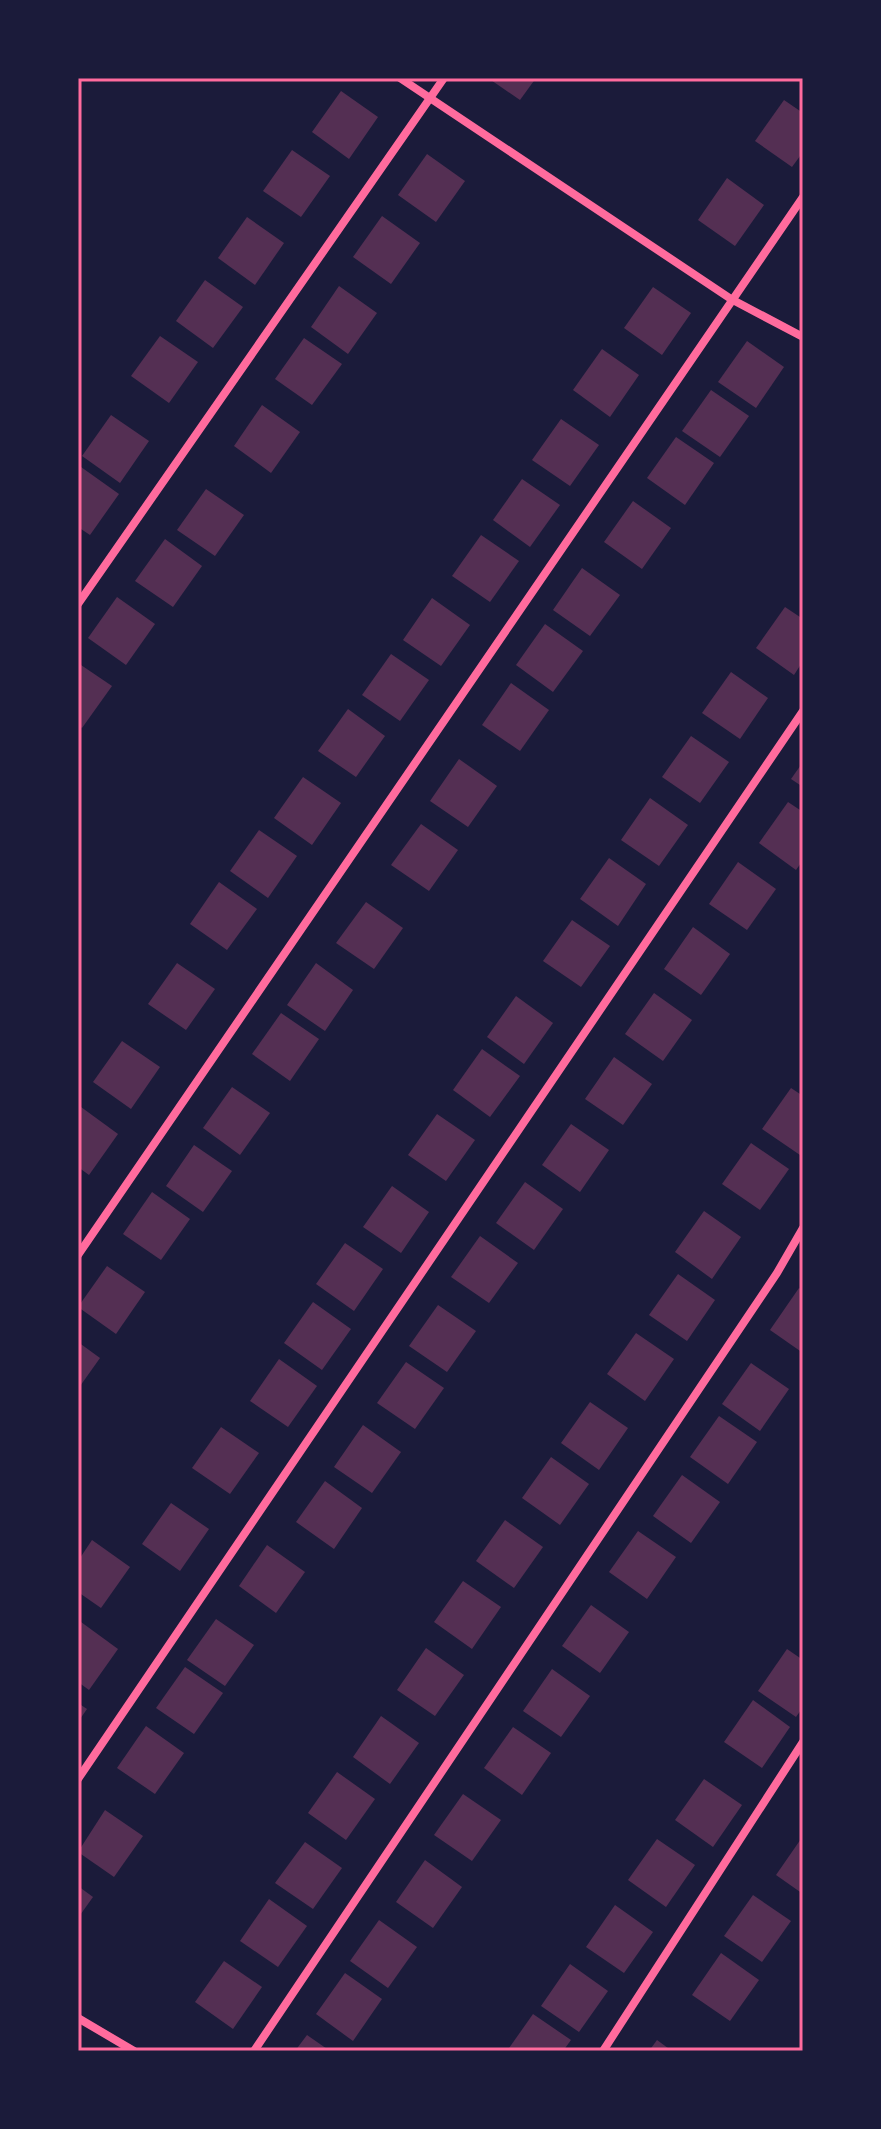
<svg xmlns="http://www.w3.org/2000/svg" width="881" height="2129" viewBox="0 0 881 2129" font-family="Arial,sans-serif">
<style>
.building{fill:#542f53}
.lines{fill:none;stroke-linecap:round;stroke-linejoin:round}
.minor{stroke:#ff6b9d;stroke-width:8}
.neatline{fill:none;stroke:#ff6b9d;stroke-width:3}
</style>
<rect width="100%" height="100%" fill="#1b1b3a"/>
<g class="building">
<polygon points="488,78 536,78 520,100"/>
<polygon points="341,91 378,117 349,159 312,132"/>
<polygon points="784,100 803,113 803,152 792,167 755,141"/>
<polygon points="292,150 330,176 301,217 263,191"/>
<polygon points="427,154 465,181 436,222 398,195"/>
<polygon points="727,178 764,205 735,246 698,220"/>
<polygon points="382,216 420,243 391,284 353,257"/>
<polygon points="247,217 284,243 255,285 218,258"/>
<polygon points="205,280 243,307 213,348 176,321"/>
<polygon points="339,286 377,313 348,354 311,327"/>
<polygon points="653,287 691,313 662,355 624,328"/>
<polygon points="160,336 198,362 169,403 131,376"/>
<polygon points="304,338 342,364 312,405 275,379"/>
<polygon points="747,341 784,367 756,408 718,382"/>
<polygon points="602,349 639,375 610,417 573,390"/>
<polygon points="711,390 749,416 720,457 682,431"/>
<polygon points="262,405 300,432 271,473 234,446"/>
<polygon points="111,415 149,441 120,483 82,456"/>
<polygon points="561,419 599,445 570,486 532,460"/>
<polygon points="676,437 714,463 685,505 647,478"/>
<polygon points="81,467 119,494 90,535 78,527"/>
<polygon points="522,479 560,505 530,547 493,520"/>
<polygon points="206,489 244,515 215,556 177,530"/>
<polygon points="633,501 671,528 642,569 604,542"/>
<polygon points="481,535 519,561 490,602 452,576"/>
<polygon points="165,539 202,566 173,607 135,581"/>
<polygon points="582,568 620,595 590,636 553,610"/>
<polygon points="117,597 155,624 126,665 88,638"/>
<polygon points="432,598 470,625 441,666 403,640"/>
<polygon points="785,607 803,619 803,661 794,675 756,648"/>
<polygon points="545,624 583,651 553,692 516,665"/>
<polygon points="391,654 429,680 400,721 362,695"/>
<polygon points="78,663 112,686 82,728 78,725"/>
<polygon points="731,672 768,698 740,739 702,713"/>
<polygon points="511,683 549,710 520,751 482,725"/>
<polygon points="348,709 385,736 356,777 318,751"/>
<polygon points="691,736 729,762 700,803 662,777"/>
<polygon points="459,759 497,786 468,827 430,801"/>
<polygon points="803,762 803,787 791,779"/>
<polygon points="303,777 341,803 312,845 274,818"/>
<polygon points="650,798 688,825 659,866 621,840"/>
<polygon points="788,802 803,812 803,860 796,870 759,843"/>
<polygon points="421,824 458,850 429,891 391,865"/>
<polygon points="259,830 297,856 268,898 230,871"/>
<polygon points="609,858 646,884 618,926 580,899"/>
<polygon points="738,862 776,889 747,930 709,904"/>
<polygon points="219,882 257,909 227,950 190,924"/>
<polygon points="366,902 403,928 374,969 336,943"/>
<polygon points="572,920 610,946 581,987 543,961"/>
<polygon points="693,927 730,954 701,995 664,969"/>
<polygon points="177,963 215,989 186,1030 148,1004"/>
<polygon points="316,963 353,990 325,1031 287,1005"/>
<polygon points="654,993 692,1020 663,1061 625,1034"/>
<polygon points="516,996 553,1023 524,1064 487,1037"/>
<polygon points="281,1013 319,1039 290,1081 252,1054"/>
<polygon points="122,1041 160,1067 131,1109 93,1082"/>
<polygon points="482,1049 520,1076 490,1117 453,1090"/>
<polygon points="614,1057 652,1084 623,1125 585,1099"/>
<polygon points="232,1087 270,1113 240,1155 203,1128"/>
<polygon points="791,1088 803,1096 803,1151 800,1155 762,1129"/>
<polygon points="81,1107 118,1134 89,1175 78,1167"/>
<polygon points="437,1114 475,1140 446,1181 408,1155"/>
<polygon points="571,1124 609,1150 580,1192 542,1165"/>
<polygon points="751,1143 789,1169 760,1210 722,1184"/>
<polygon points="194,1145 232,1171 203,1212 166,1186"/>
<polygon points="525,1182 563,1209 534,1250 496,1223"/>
<polygon points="392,1186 429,1212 401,1253 363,1227"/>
<polygon points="152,1192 190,1219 161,1260 123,1234"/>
<polygon points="704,1211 741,1237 712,1279 675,1252"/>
<polygon points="480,1236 518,1263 489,1303 451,1277"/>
<polygon points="345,1243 383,1269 354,1311 316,1284"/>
<polygon points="107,1266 145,1292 116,1334 78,1307"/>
<polygon points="678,1274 715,1300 687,1341 649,1315"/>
<polygon points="799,1288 803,1291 803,1353 770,1330"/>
<polygon points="313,1302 351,1329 322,1370 284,1343"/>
<polygon points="438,1305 476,1331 447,1372 409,1346"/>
<polygon points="636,1333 674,1359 645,1401 607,1374"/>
<polygon points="78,1342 100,1358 78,1389"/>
<polygon points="279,1359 317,1386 288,1427 250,1401"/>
<polygon points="406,1362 444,1388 415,1429 377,1403"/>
<polygon points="751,1363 789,1389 760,1431 722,1404"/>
<polygon points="590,1402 628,1428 599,1470 561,1443"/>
<polygon points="719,1416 757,1442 728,1484 690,1457"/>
<polygon points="363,1425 401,1452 372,1493 334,1467"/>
<polygon points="221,1427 259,1453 230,1494 192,1468"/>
<polygon points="551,1457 589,1484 560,1525 522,1498"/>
<polygon points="682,1475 720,1502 691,1543 653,1516"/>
<polygon points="325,1481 362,1508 334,1549 296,1522"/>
<polygon points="171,1503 209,1529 180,1571 142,1544"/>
<polygon points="505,1520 543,1547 514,1588 476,1561"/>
<polygon points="638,1531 676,1557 647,1599 609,1572"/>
<polygon points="92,1540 130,1567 101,1608 78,1592 78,1561"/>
<polygon points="267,1545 305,1572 276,1613 239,1586"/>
<polygon points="463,1581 501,1607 472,1649 434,1622"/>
<polygon points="591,1605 629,1632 600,1673 562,1646"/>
<polygon points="216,1619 254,1645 225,1686 187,1660"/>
<polygon points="81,1622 118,1649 89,1690 78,1682"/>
<polygon points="426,1648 464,1675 435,1716 397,1690"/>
<polygon points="787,1649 803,1660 803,1707 796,1717 758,1691"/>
<polygon points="185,1667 223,1693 194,1734 156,1708"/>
<polygon points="552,1669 590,1696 561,1737 523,1711"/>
<polygon points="753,1700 790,1727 762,1768 724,1742"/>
<polygon points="78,1703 87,1709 78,1722"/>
<polygon points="381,1716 419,1743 390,1784 353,1757"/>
<polygon points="146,1726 184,1753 155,1794 117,1768"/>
<polygon points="513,1727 551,1753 522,1795 484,1768"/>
<polygon points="337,1772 375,1799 346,1840 308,1813"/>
<polygon points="704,1779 742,1805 713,1847 675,1820"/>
<polygon points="463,1794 501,1820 472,1861 434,1835"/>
<polygon points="105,1810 143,1836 114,1877 78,1852"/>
<polygon points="803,1836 803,1894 776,1875"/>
<polygon points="657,1839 695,1865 666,1907 628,1880"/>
<polygon points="305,1842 342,1868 313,1909 275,1883"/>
<polygon points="425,1860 462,1887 433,1928 396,1902"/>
<polygon points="78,1886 93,1897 78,1918"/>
<polygon points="753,1895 791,1921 762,1962 724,1936"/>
<polygon points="269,1899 307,1926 278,1967 240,1941"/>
<polygon points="615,1905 653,1932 624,1973 586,1947"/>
<polygon points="379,1920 417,1947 388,1988 350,1961"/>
<polygon points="721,1953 759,1980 730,2021 692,1995"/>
<polygon points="224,1961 262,1987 233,2029 195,2002"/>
<polygon points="570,1964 608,1991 579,2032 541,2006"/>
<polygon points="345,1973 382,1999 353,2041 316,2014"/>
<polygon points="533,2014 571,2040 563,2051 507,2051"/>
<polygon points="307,2035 330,2051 295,2051"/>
<polygon points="657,2040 672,2051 649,2051"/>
</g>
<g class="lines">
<g class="minor">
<polyline points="400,78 731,299 803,337"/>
<polyline points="78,604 444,78"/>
<polyline points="78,1255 803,197"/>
<polyline points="78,1779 803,711"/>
<polyline points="78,2018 134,2051"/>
<polyline points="254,2051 777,1273 803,1228"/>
<polyline points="603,2051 803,1742"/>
</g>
</g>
<rect width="881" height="2129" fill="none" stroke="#1b1b3a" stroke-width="160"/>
<rect x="80" y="80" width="721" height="1969" class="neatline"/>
</svg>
